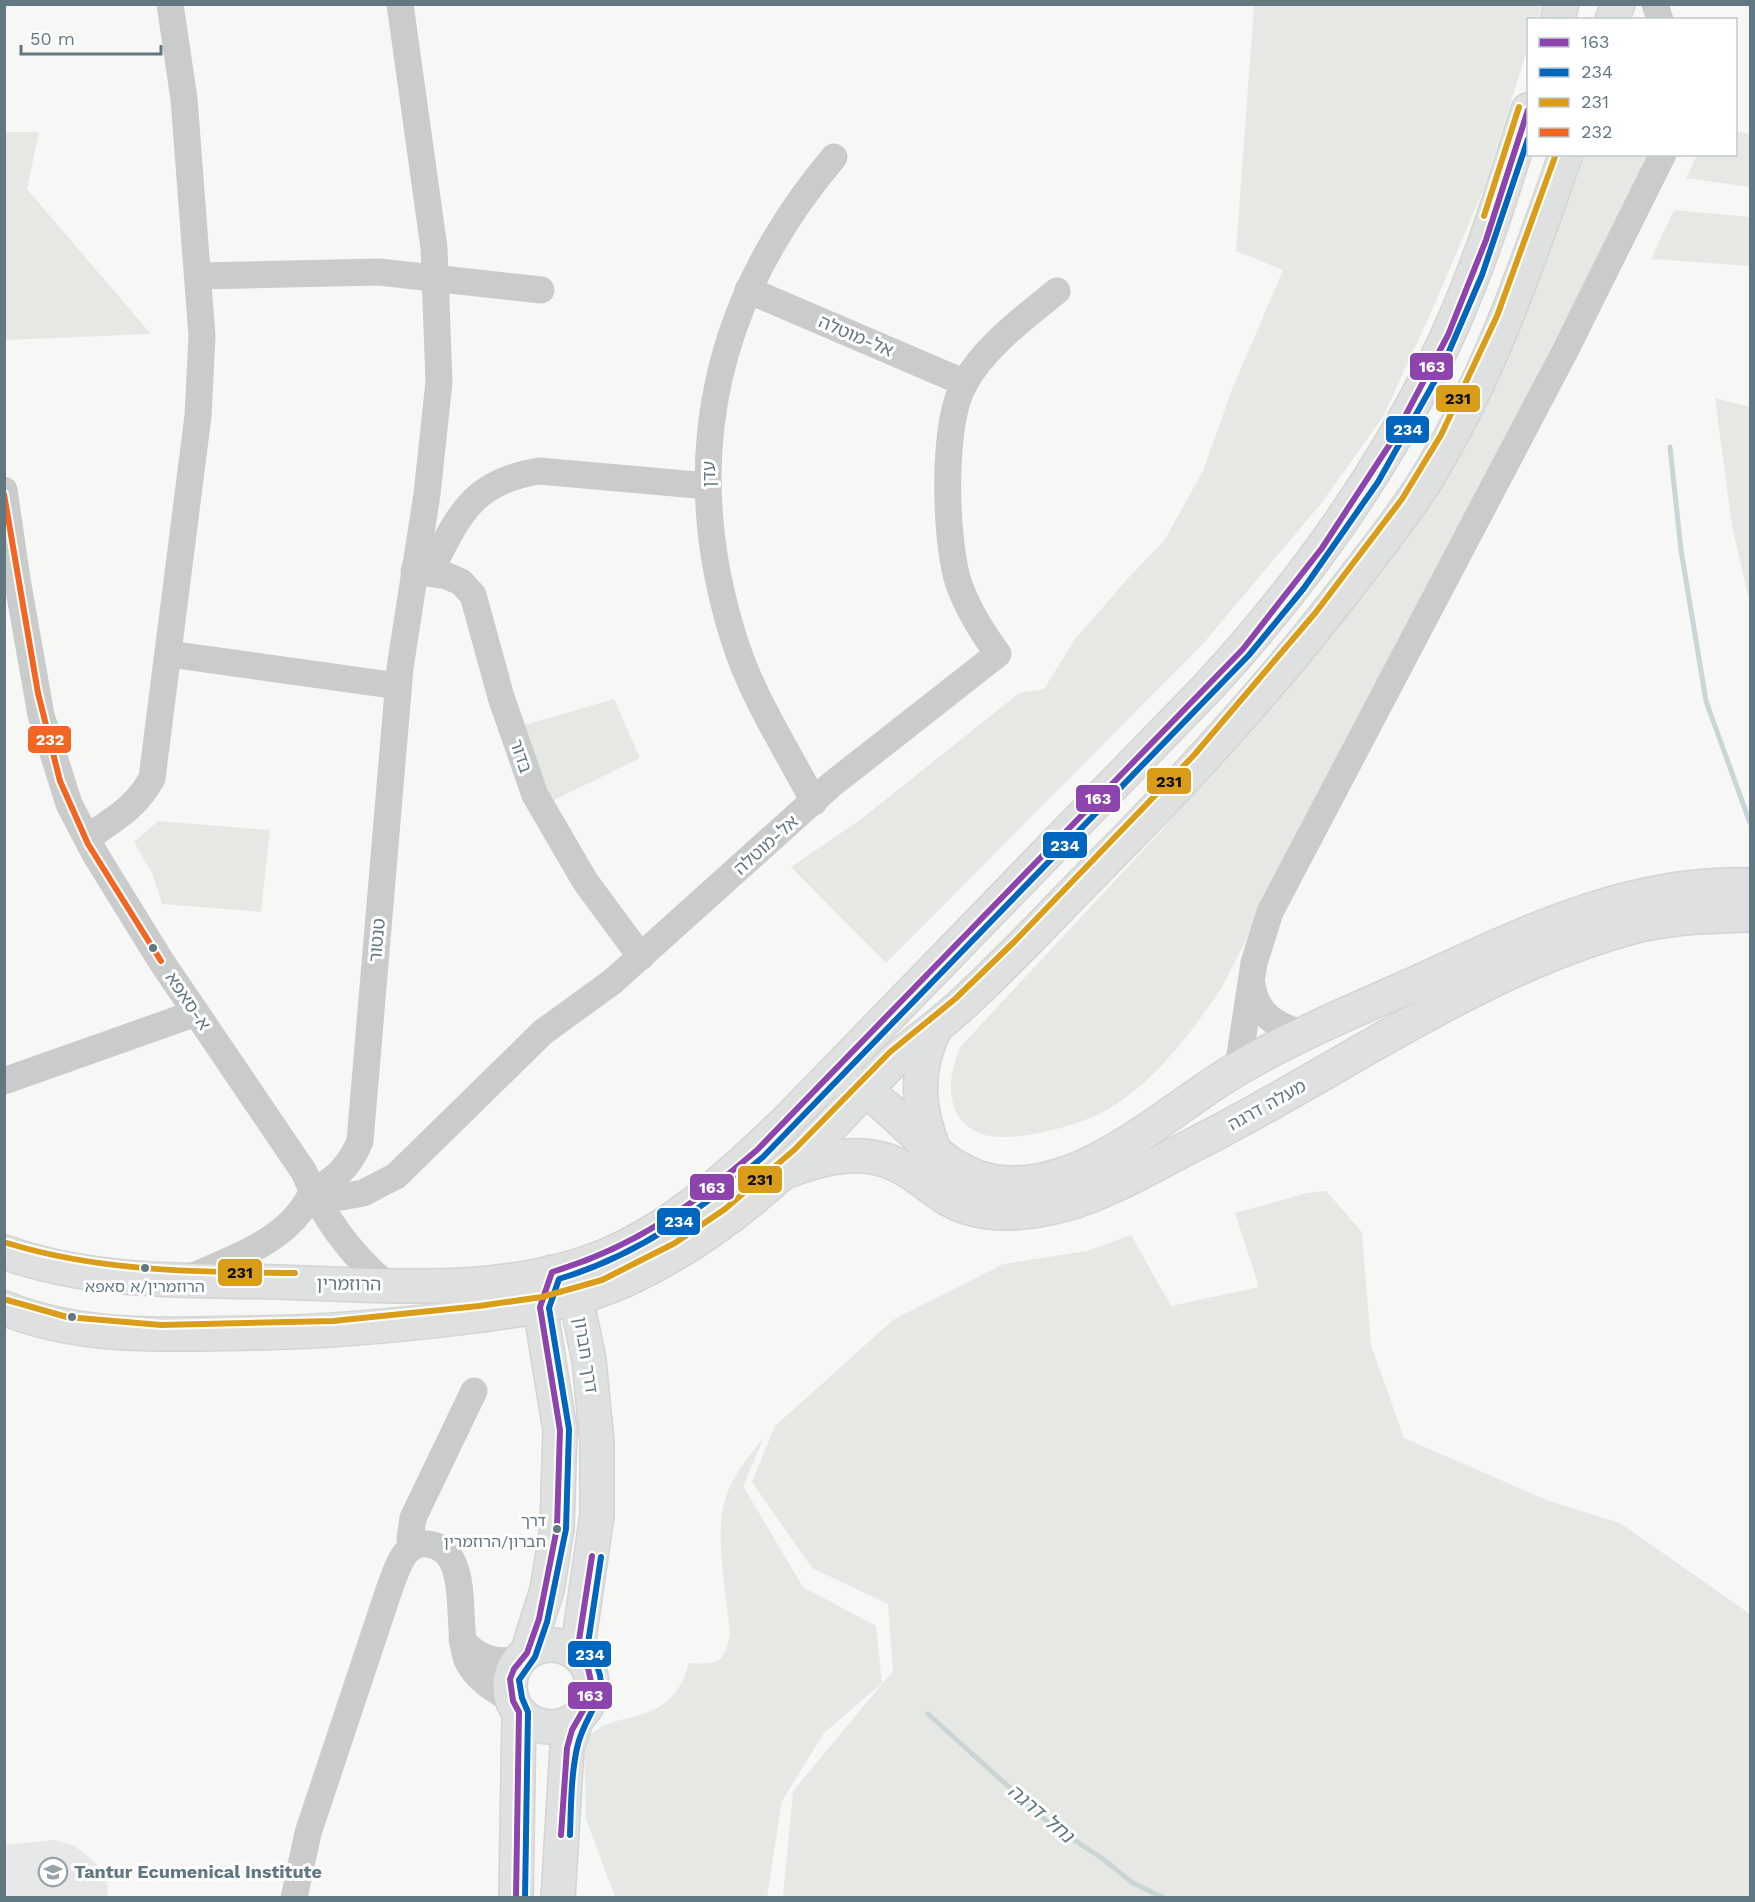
<svg xmlns="http://www.w3.org/2000/svg" width="1755" height="1902" viewBox="0 0 1755 1902" font-family="'Work Sans','Noto Sans Hebrew',sans-serif">
<style>
.built{fill:#e7e8e7}
.green{fill:#e6e9e3}
.lines{fill:none;stroke-linecap:round;stroke-linejoin:round}
.stream{stroke:#cad5d6;stroke-width:5}
.major-casing{stroke:#d3d4d4;stroke-width:36}
.highway-casing{stroke:#d3d4d4;stroke-width:36}
.minor{stroke:#cacccc;stroke-width:27}
.major{stroke:#dfe0e0;stroke-width:33}
.highway{stroke:#dfe0e0;stroke-width:33}
.bus-1-casing{stroke:#fff;stroke-width:10}
.bus-2-casing{stroke:#fff;stroke-width:10}
.bus-3-casing{stroke:#fff;stroke-width:10}
.bus-4-casing{stroke:#fff;stroke-width:10}
.bus-1{stroke:#8e44ad;stroke-width:6}
.bus-2{stroke:#0065bd;stroke-width:6}
.bus-3{stroke:#d99d1a;stroke-width:6}
.bus-4{stroke:#f26522;stroke-width:6}
.bus-dot{fill:#627881;stroke:#fff;stroke-width:2}
.labels{text-anchor:middle;stroke-width:6;stroke-linejoin:round;paint-order:stroke}
.bus-label{font-size:16px;fill:#627881;stroke:#fff}
.street-label{font-size:18px;fill:#627881;stroke:#fff}
.poi-label{font-size:18px;font-weight:bold;fill:#627881;stroke:#fff;text-anchor:start}
.water-label{font-size:20px;font-style:italic;fill:#5d787c;stroke:#fff}
.line-badge{stroke:#fff;stroke-width:2}
.badge-label{font-size:16px;text-anchor:middle;font-weight:bold;fill:#fff}
.pale-badge-label{font-size:16px;text-anchor:middle;font-weight:bold;fill:#111}
</style>
<rect width="100%" height="100%" fill="#f7f7f6"/>
<polygon class="built" points="54,1840 73,1845 94,1861 107,1882 108,1897 5,1897 5,1845"/>
<g class="green">
<polygon points="1254,5 1542,5 1537,19 1528,20 1528,47 1484,188 1433,308 1383,417 1320,505 1201,646 886,963 791,867 860,820 1019,693 1044,689 1075,639 1131,575 1164,541 1203,471 1233,387 1283,270 1236,251"/>
<polygon points="1736,131 1750,134 1750,187 1686,178 1697,155 1736,154"/>
<polygon points="5,132 39,132 27,189 151,334 6,340"/>
<path d="M1585,155H1650L1222,987C1192,1032 1155,1082 1107,1110C1082,1125 1007,1146 979,1133C943,1117 947,1075 961,1046L1162,830L1373,578L1441,480L1555,238Z"/>
<polygon points="1674,210 1750,217 1750,266 1651,259"/>
<polygon points="1715,398 1750,407 1750,603 1732,526"/>
<polygon points="614,699 640,758 550,802 521,726"/>
<polygon points="158,821 270,830 261,912 162,904 152,873 134,842"/>
<polygon points="1326,1191 1362,1232 1371,1345 1404,1438 1549,1501 1620,1523 1750,1614 1750,1897 783,1897 793,1791 893,1671 888,1604 812,1568 752,1482 775,1426 893,1320 1003,1264 1087,1251 1131,1235 1171,1306 1259,1287 1235,1213 1307,1193"/>
<path d="M764,1437L743,1486L803,1587L876,1626L882,1683L824,1733L782,1801L767,1897H615L586,1819L584,1743C609,1703 669,1736 689,1663C717,1665 725,1663 730,1634C727,1597 714,1535 725,1500C731,1477 749,1456 764,1437Z"/>
</g>
<g class="lines">
<g class="stream">
<polyline points="1670,447 1681,550 1706,701 1750,823"/>
<polyline points="928,1714 1049,1823 1103,1859 1133,1883 1164,1898"/>
</g>
<g class="major-casing">
<g id="major">
<path d="M838,1078C903,1099 931,1180 1008,1183C1092,1186 1169,1109 1237,1069C1293,1036 1353,1011 1412,985C1521,935 1628,881 1750,885"/>
<path d="M782,1173C814,1161 851,1149 885,1160C907,1167 924,1183 943,1196C979,1220 1026,1215 1066,1204C1107,1193 1157,1163 1195,1144C1340,1071 1482,965 1640,925C1676,917 1714,916 1750,915"/>
<circle cx="551" cy="1686" r="41"/>
<polyline points="527,1653 547,1590 557,1528 560,1430 540,1307 552,1272 576,1298 589,1360 597,1442 597,1515 577,1653"/>
<polyline points="516,1898 519,1712"/>
<polyline points="558,1898 567,1748 577,1718"/>
</g>
</g>
<g class="highway-casing">
<g id="highway">
<polyline points="1557,20 1562,4"/>
<polyline points="1612,20 1618,4"/>
<path d="M935,1152C917,1110 914,1069 936,1027"/>
<path d="M4,1252C92,1284 186,1280 278,1282C387,1285 508,1298 610,1254C678,1224 734,1172 787,1121L1209,686C1297,590 1375,483 1433,366C1474,285 1501,197 1528,110"/>
<path d="M4,1308C84,1341 173,1334 257,1333C325,1332 392,1326 459,1318C516,1311 572,1304 625,1280C700,1246 765,1193 822,1135C847,1110 870,1083 896,1059C920,1038 947,1020 970,997C1016,954 1060,906 1105,861C1193,772 1276,681 1352,581C1378,547 1405,514 1427,478C1489,377 1527,265 1566,154"/>
</g>
</g>
<g class="minor">
<polyline points="1655,4 1660,20"/>
<polyline points="199,276 379,272 541,290"/>
<polyline points="748,290 965,383"/>
<path d="M4,490L17,579L41,715L69,804L95,854L161,961L304,1172C323,1217 350,1254 387,1285"/>
<polyline points="414,571 447,576 461,582 473,595 501,697 535,795 585,881 641,957"/>
<path d="M430,572C459,515 471,482 539,471L708,486"/>
<polyline points="169,654 398,686"/>
<path d="M814,802C786,748 752,697 734,639C678,461 714,299 834,157"/>
<path d="M87,838C113,820 137,807 152,778L198,416L202,336L184,99L170,4"/>
<path d="M1252,985C1257,1016 1276,1025 1303,1034"/>
<polyline points="1238,1068 1254,963 1270,912 1565,351 1663,154"/>
<polyline points="4,1081 196,1013"/>
<path d="M312,1192L341,1197L363,1193L396,1176L543,1032L612,982L831,785L998,654C982,632 965,605 957,578C945,532 942,426 964,384C984,347 1025,317 1057,291"/>
<path d="M312,1192C335,1180 350,1166 360,1141L400,668L427,494L439,382L434,248L400,4"/>
<path d="M186,1279C232,1259 290,1241 312,1192"/>
<polyline points="413,1546 410,1539 413,1518 474,1391"/>
<path d="M462,1640C478,1659 495,1663 520,1660"/>
<path d="M294,1898L308,1833L389,1590C396,1572 403,1541 427,1544C475,1549 453,1630 468,1662C478,1681 495,1690 513,1701"/>
</g>
<use href="#major" class="major"/>
<use href="#highway" class="highway"/>
<g class="bus-1-casing">
<g id="bus-1">
<polyline points="561,1835 567,1748 572,1730 589,1700 592,1686 588,1668 577,1653 592,1556"/>
<path d="M516,1898L519,1712L513,1701L510,1679L514,1669L527,1653L539,1619L557,1528L560,1430L540,1307L552,1272C635,1247 692,1206 757,1150L1243,649L1322,548L1392,441L1448,335L1486,240L1528,110"/>
</g>
</g>
<g class="bus-2-casing">
<g id="bus-2">
<path d="M570,1835C571,1806 571,1776 577,1748C585,1708 620,1692 587,1650L601,1557"/>
<path d="M525,1898L528,1712L522,1698L519,1680L535,1657L547,1622L566,1529L569,1429L549,1308L559,1279C639,1255 700,1210 763,1157L1249,655L1304,588L1378,482L1441,370L1482,275L1528,139"/>
</g>
</g>
<g class="bus-3-casing">
<g id="bus-3">
<polyline points="1484,216 1519,107"/>
<path d="M7,1243C101,1272 197,1272 295,1273"/>
<polyline points="7,1300 67,1317 161,1325 333,1321 479,1306 542,1297 602,1280 675,1243 725,1209 794,1150 890,1052 955,999 1015,941 1195,754 1316,612 1402,499 1441,435 1497,316 1556,154"/>
</g>
</g>
<g class="bus-4-casing">
<polyline id="bus-4" points="4,494 38,693 60,781 88,844 161,961"/>
</g>
<use href="#bus-1" class="bus-1"/>
<use href="#bus-2" class="bus-2"/>
<use href="#bus-3" class="bus-3"/>
<use href="#bus-4" class="bus-4"/>
</g>
<defs>
<g id="university-ring" transform="scale(1.5)"><circle r="9.5" fill="#fff" stroke="#96a4aa" stroke-width="1.5"/><path d="M0-5L7-2L0 1L-7-2ZM-4 1L0 2.5L4 1V4Q0 6-4 4Z" fill="#96a4aa"/></g>
</defs>
<g fill-rule="evenodd">
<use href="#university-ring" x="53" y="1872"/>
</g>
<g class="bus-dot">
<circle cx="153" cy="948" r="5"/>
<circle cx="145" cy="1268" r="5"/>
<circle cx="72" cy="1317" r="5"/>
<circle cx="557" cy="1529" r="5"/>
</g>
<g class="labels">
<g class="bus-label">
<text x="145" y="1292">הרוזמרין/א סאפא</text>
<text x="546" y="1526" text-anchor="end">דרך<tspan x="546" dy="21">חברון/הרוזמרין</tspan></text>
</g>
<g class="street-label">
<text transform="translate(856 336) rotate(23)" y="6">אל-מוטלה</text>
<text transform="translate(709 474) rotate(-90)" y="6">עדן</text>
<text transform="translate(521 756) rotate(71)" y="6">בדור</text>
<text transform="translate(766 845) rotate(-42)" y="6">אל-מוטלה</text>
<text transform="translate(377 940) rotate(-85)" y="6">טנטור</text>
<text transform="translate(188 1001) rotate(56)" y="6">א-סאפא</text>
<text transform="translate(1267 1105) rotate(-29)" y="6">מעלה דרגה</text>
<text transform="translate(349 1284) rotate(1)" y="6">הרוזמרין</text>
<text transform="translate(586 1355) rotate(81)" y="6">דרך חברון</text>
</g>
<g class="poi-label">
<text x="74" y="1878">Tantur Ecumenical Institute</text>
</g>
<g class="water-label">
<text transform="translate(1041 1813) rotate(40)" y="7">נחל דרגה</text>
</g>
</g>
<g class="line-badge">
<rect x="1409" y="352" width="45" height="29" rx="6" fill="#8e44ad"/>
<rect x="1435" y="384" width="46" height="29" rx="6" fill="#d99d1a"/>
<rect x="1385" y="415" width="45" height="29" rx="6" fill="#0065bd"/>
<rect x="27" y="725" width="45" height="29" rx="6" fill="#f26522"/>
<rect x="1146" y="767" width="46" height="28" rx="6" fill="#d99d1a"/>
<rect x="1075" y="784" width="46" height="29" rx="6" fill="#8e44ad"/>
<rect x="1042" y="831" width="46" height="28" rx="6" fill="#0065bd"/>
<rect x="737" y="1165" width="46" height="29" rx="6" fill="#d99d1a"/>
<rect x="689" y="1173" width="46" height="28" rx="6" fill="#8e44ad"/>
<rect x="656" y="1207" width="45" height="29" rx="6" fill="#0065bd"/>
<rect x="217" y="1258" width="46" height="29" rx="6" fill="#d99d1a"/>
<rect x="567" y="1640" width="45" height="28" rx="6" fill="#0065bd"/>
<rect x="567" y="1681" width="46" height="29" rx="6" fill="#8e44ad"/>
</g>
<g class="badge-label">
<text x="1432" y="372">163</text>
<text x="1408" y="435">234</text>
<text x="50" y="745">232</text>
<text x="1098" y="804">163</text>
<text x="1065" y="851">234</text>
<text x="712" y="1193">163</text>
<text x="679" y="1227">234</text>
<text x="590" y="1660">234</text>
<text x="590" y="1701">163</text>
</g>
<g class="pale-badge-label">
<text x="1458" y="404">231</text>
<text x="1169" y="787">231</text>
<text x="760" y="1185">231</text>
<text x="240" y="1278">231</text>
</g>
<rect width="1755" height="1902" fill="none" stroke="#627881" stroke-width="12"/>
<rect x="1527" y="18" width="210" height="138" fill="#ffffff" stroke="#c0c9cd" stroke-width="1.5"/>
<rect x="1539" y="38" width="30" height="9" fill="#8e44ad" stroke="#c0c9cd" stroke-width="1.5"/>
<text x="1581" y="48" font-size="18" fill="#627881">163</text>
<rect x="1539" y="68" width="30" height="9" fill="#0065bd" stroke="#c0c9cd" stroke-width="1.5"/>
<text x="1581" y="78" font-size="18" fill="#627881">234</text>
<rect x="1539" y="98" width="30" height="9" fill="#d99d1a" stroke="#c0c9cd" stroke-width="1.5"/>
<text x="1581" y="108" font-size="18" fill="#627881">231</text>
<rect x="1539" y="128" width="30" height="9" fill="#f26522" stroke="#c0c9cd" stroke-width="1.5"/>
<text x="1581" y="138" font-size="18" fill="#627881">232</text>
<path d="M21 45v9h140v-9" fill="none" stroke="#627881" stroke-width="3"/>
<text x="30" y="45" font-size="18" fill="#627881" stroke="#ffffff" stroke-width="4.5" paint-order="stroke">50 m</text>
</svg>
